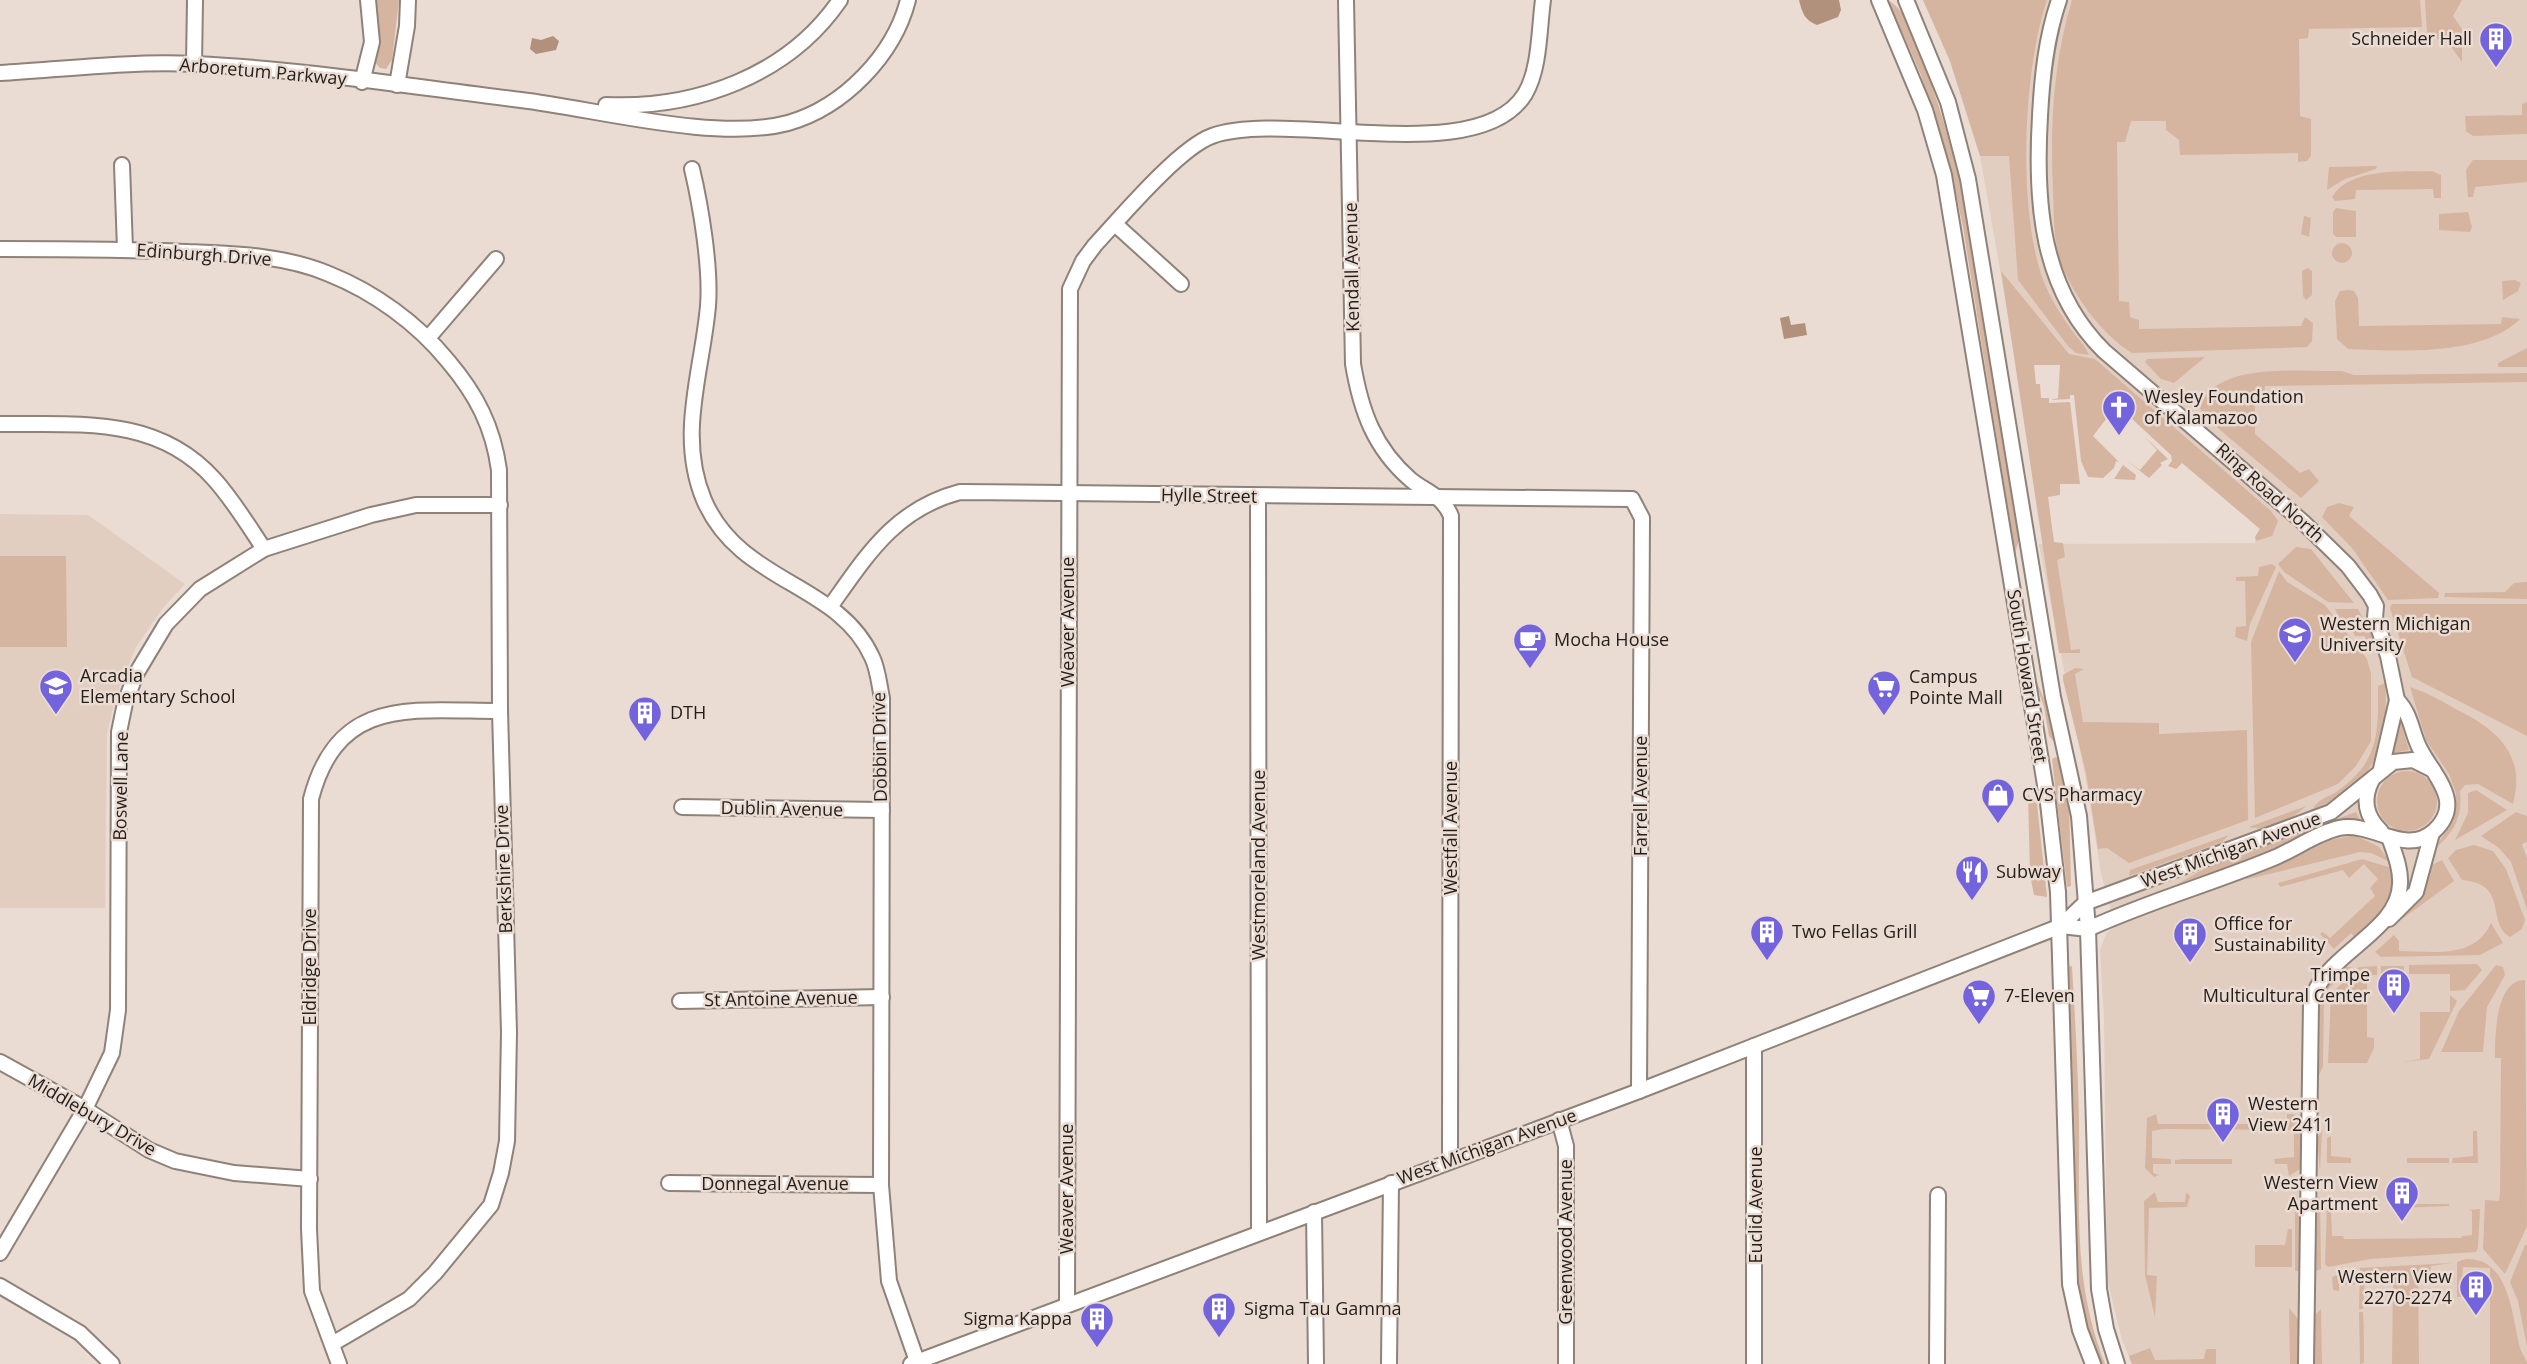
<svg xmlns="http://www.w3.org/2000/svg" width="2527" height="1364" viewBox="0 0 2527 1364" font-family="'Open Sans',sans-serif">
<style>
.built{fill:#e2cec1}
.green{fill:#d5b59f}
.water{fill:#b1917b}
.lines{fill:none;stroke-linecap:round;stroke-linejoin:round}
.minor-casing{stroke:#8e8279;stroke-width:18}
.minor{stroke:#fff;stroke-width:14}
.labels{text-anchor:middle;stroke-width:5;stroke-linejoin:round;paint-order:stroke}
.poi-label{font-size:18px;fill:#231e1a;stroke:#eadcd3;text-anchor:start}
.street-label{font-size:18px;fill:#231e1a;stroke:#eadcd3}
</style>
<rect width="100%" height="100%" fill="#eadcd3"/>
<g class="built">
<polygon points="1923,0 2527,0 2527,1364 2132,1364 2122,1340 2107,1279 2104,1019 2100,950 2106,934 2115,926 2101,874 2088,791 2039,544 2255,543 2266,507 2127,387 2058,354 2015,354 1980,156 1950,61"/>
<polygon points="0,514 88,515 185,584 163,608 136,647 115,699 107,734 105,908 0,908"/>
</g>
<g class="green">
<polygon points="373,0 399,0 392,60 386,69 380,68 374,61"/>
<path d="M1888,0C1905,9 1914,37 1920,54C1979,203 1992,367 2017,524L2019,540L2015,553L1963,227L1950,165L1921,75Z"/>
<path d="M1923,0H2047C2023,71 2017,212 2044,282C2051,299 2060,314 2071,329C2076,337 2086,346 2089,355L2076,353L2068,346L2018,280L2009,156H1980L1950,61Z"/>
<path d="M2072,0H2420L2422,27L2309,29L2308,38L2299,39L2300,116L2311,119V156L2307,161L2298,162V153L2180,155L2179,140L2166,130V121H2131L2125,142H2117L2119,301L2129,302L2130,317L2139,320V329L2301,326L2305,317L2313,323L2312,341L2307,347L2132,353C2101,334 2072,294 2060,260C2053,238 2054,214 2053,191C2050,126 2053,63 2072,0Z"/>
<polygon points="2425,0 2462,0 2453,16 2462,29 2462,62 2449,44 2427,34"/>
<polygon points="2527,102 2527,134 2473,136 2466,131 2465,116 2522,115 2522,104"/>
<polygon points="2473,160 2527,160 2527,182 2475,187 2473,197 2468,197 2466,170"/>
<polygon points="2377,166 2376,169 2345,179 2327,190 2329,167"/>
<path d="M2432,171L2441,175V198H2434L2433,189L2356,190L2355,199L2335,201L2332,197C2350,167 2403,172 2432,171Z"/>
<polygon points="2336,208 2356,211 2356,237 2336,237 2333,234 2333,212"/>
<polygon points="2468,212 2472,227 2470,232 2439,230 2439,214"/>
<polygon points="2304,216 2311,218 2309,237 2301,234"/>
<circle cx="2342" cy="253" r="10"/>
<polygon points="2308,268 2312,271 2312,295 2306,300 2303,296 2302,271"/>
<polygon points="2001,271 2069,354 2095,359 2271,511 2278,521 2272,536 2256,541 2255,537 2260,529 2182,463 2176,469 2168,466 2172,461 2171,455 2117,405 2093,436 2119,462 2116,461 2114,468 2103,478 2088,477 2081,461 2074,395 2070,395 2070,399 2051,400 2058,398 2060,365 2034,365 2036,384 2040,384 2041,398 2049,398 2049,403 2070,402 2080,484 2060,484 2060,495 2048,497 2054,542 2063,543 2065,557 2057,560 2071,650 2080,649 2080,653 2059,653"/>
<polygon points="2515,280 2521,283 2518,291 2503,300 2502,281"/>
<path d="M2348,290L2354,291L2358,298L2359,326L2501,324L2502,317L2520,319C2482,357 2398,351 2348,349L2337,339L2335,301L2340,291Z"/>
<polygon points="2527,348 2527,367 2498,367 2498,363"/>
<polygon points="2205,357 2174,383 2161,379 2145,362 2147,359"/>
<path d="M2342,371L2354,375L2527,373V382L2265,386L2264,395L2255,396V434L2300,473L2309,469L2319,481L2301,498L2220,430L2200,409C2212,360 2302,372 2342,371Z"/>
<polygon points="2144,436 2168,459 2160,463 2162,465 2149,478 2125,459 2140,470 2157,450"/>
<polygon points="2123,465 2136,475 2135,480 2114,479"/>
<polygon points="2339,503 2354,507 2349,516 2439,593 2438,598 2388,600 2352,548 2322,517 2327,507"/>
<polygon points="2296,547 2311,549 2354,603 2328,602 2284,572 2278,564"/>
<polygon points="0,556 66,556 67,647 0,647"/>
<polygon points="2272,564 2276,567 2250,624 2247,641 2235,637 2236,627 2246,626 2245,581 2236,581 2236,577 2258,576 2259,567"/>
<polygon points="2279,571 2287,582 2325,605 2367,659 2371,674 2371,741 2356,766 2338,784 2255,818 2251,642"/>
<polygon points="2527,582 2527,599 2444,597 2445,593 2505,592 2514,583"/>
<polygon points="2022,599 2036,680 2049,711 2055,743 2049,736 2044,707 2034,678"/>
<polygon points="2392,604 2527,604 2527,736 2412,677 2390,608"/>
<polygon points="2335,609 2358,609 2373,637 2373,647 2366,646 2365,636 2355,636 2351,627 2341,622"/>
<polygon points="2075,668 2084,669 2075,674 2083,722 2159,723 2159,734 2247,730 2248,820 2129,863 2107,848 2098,849 2086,773 2063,680 2063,675"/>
<path d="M2385,683C2390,744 2374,787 2313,809C2318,798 2330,797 2339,790C2380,760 2378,732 2378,686Z"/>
<path d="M2410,687C2426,692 2440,700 2454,708C2494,728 2527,752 2513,804L2478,784L2465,785L2460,791C2463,815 2454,834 2435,848L2453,821L2456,793L2449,774L2426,740Z"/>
<polygon points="2399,718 2409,750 2389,754"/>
<polygon points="2056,757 2060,759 2069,803 2071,886 2067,887 2052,759"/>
<circle cx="2407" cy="801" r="30"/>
<polygon points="2476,790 2507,810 2455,840 2468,813 2468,793"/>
<polygon points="2028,795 2037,804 2047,897 2034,895 2030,875"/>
<path d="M2306,806C2295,818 2265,832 2249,827Z"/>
<polygon points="2356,812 2360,820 2331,822 2260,856 2177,884 2211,865"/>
<polygon points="2516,812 2527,816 2527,842 2522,844 2527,858 2527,909 2511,862 2499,848 2481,836"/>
<polygon points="2229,835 2222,842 2129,876 2130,870"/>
<polygon points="2355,835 2379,847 2390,862 2371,853 2360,852 2244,880 2331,840"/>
<path d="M2474,845L2493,851L2506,869L2525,920L2522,929L2510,937C2485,922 2510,884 2462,880L2448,858L2456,850Z"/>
<path d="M2362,859L2392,868C2399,900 2375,917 2354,937L2351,933L2334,949L2320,934L2323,932L2330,938L2375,896L2370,888L2378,879L2364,864L2349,878L2343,870L2280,887L2278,883Z"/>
<polygon points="2442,860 2454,881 2402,919 2430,866"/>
<path d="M2491,923L2503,943L2480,955L2381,957L2375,952L2394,935L2399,941V951C2434,951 2474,960 2491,923Z"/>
<polygon points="2477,964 2482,970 2465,990 2450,991 2450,974 2409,974 2409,965"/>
<polygon points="2496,965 2503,967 2505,975 2487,1007 2483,1052 2441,1052 2459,1011"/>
<path d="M2072,966C2075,1017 2078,1069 2079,1121C2080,1210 2072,1279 2105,1364H2099L2077,1289L2074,1115L2067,967Z"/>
<polygon points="2377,966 2377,975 2367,975 2367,1037 2374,1038 2374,1048 2367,1063 2328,1063 2331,994 2359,967"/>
<polygon points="2381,966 2404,966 2404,974 2381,975"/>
<polygon points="2346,967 2352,967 2329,988 2324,997 2323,1066 2319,1075 2320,1000 2328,983"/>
<path d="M2525,980L2527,1226L2505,1274L2483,1249L2485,1200L2499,1201L2500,1192L2501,1058H2495C2495,1037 2495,980 2525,980Z"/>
<polygon points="2450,995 2457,1001 2429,1059 2402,1062 2420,1059 2420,1012 2450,1012"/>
<polygon points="2156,1114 2158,1124 2287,1124 2287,1114 2294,1114 2301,1123 2300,1169 2289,1176 2287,1164 2275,1164 2274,1159 2294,1157 2294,1130 2163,1129 2152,1131 2152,1158 2171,1159 2171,1164 2153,1164 2153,1173 2159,1175 2154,1177 2145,1168 2147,1118"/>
<polygon points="2322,1129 2320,1171 2317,1139"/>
<polygon points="2473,1131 2477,1131 2478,1163 2452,1163 2453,1158 2473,1156"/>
<polygon points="2331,1136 2331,1156 2351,1158 2351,1163 2327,1163 2327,1138"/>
<rect x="2407" y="1158" width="42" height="5"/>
<polygon points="2183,1159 2232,1159 2232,1164 2175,1164 2175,1160"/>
<polygon points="2155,1192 2158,1202 2185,1202 2186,1192 2190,1196 2187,1207 2149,1208 2147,1275 2157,1276 2155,1317 2145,1275 2144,1201"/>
<polygon points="2295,1194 2300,1203 2300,1271 2295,1271"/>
<polygon points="2320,1196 2321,1269 2316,1271 2317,1204"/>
<polygon points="2327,1204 2351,1204 2351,1209 2331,1212 2332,1236 2343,1236 2344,1239 2461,1238 2462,1236 2472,1235 2472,1211 2469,1210 2480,1209 2478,1248 2476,1252 2370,1259 2328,1267 2325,1264"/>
<polygon points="2400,1204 2449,1204 2449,1206 2400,1208"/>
<polygon points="2288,1229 2292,1229 2292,1267 2255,1267 2255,1245 2285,1245"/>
<polygon points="2525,1245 2527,1245 2527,1347 2518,1301 2510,1282"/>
<path d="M2466,1259C2508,1257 2512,1313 2519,1344C2520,1352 2526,1357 2527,1364H2490V1268L2463,1267L2461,1297H2457V1262Z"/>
<polygon points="2452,1263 2431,1266 2430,1271 2418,1271 2419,1364 2392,1364 2393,1278 2365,1277 2363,1309 2359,1309 2360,1268"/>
<polygon points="2352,1269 2355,1271 2355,1285 2339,1284 2339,1291 2333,1290 2332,1277"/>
<polygon points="2289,1308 2298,1319 2298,1364 2290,1364"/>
<polygon points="2321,1309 2322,1364 2314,1364 2315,1315"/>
<path d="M2359,1312H2363C2364,1328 2364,1347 2364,1363L2360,1364Z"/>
<polygon points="2150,1348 2155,1360 2204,1359 2206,1349 2216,1349 2216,1364 2132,1364 2129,1356"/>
</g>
<g class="water">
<path d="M1799,0H1839L1841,10L1838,17L1817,25C1804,20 1802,12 1799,0Z"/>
<polygon points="553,36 559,41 556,50 536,54 530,49 532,38 541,40"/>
<polygon points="1789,316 1791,325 1805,323 1807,335 1784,339 1780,318"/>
</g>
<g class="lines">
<g class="minor-casing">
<g id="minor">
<path d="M1346,0L1353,364C1361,411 1374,448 1411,480C1426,492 1443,496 1451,516L1450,1160"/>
<polyline points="1879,0 1925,110 1944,175 2048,803 2058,892 2070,1284 2080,1330 2093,1364"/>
<polyline points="1906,0 1948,102 1968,179 2053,697 2079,816 2088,929 2099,1289 2106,1329 2117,1364"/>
<path d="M2059,0C2046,38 2042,77 2040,116C2035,200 2040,288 2104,351L2303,522L2348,566L2370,595L2376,606L2375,618L2388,656L2397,700L2381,769"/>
<polyline points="194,64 195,0"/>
<path d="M0,73C65,69 130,61 195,64C302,69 414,87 521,100C596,109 716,142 788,123C844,107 894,55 908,0"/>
<polyline points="362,82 372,42 368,0"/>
<polyline points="397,85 407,26 408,0"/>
<path d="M606,105C695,109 788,76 840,0"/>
<polyline points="122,165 125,249"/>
<path d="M692,169C701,207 711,268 708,306C702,373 677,435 704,500C740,584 838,582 872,657C878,669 879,684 882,698L881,1185L889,1281L918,1364"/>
<polyline points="1115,224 1181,284"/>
<path d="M0,249C62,249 125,249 187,252C234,254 284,255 329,274C374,292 417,323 448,361C476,394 493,426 499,470L500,711L509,1032L507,1141L501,1173L491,1205L435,1273L409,1299L332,1344"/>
<polyline points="429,337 496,259"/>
<path d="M0,424C78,425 157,415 214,479C233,500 248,525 264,549"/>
<polyline points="1258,497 1259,1233"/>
<path d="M830,607C867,555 895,509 960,492L1632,499L1642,518L1639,1091"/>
<path d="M2372,780C2362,799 2366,817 2381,831"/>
<polyline points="682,807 882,810"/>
<polyline points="2389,919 2416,892 2432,833"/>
<path d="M2061,926L2088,929C2149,901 2214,883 2276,857C2297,848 2317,833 2339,828C2373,821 2405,857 2434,831C2466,802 2432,774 2419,747C2411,730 2411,714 2397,700"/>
<polyline points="680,1001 882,997"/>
<polyline points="1754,1046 1754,1364"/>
<polyline points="0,1062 85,1109 149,1150 175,1161 234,1173 310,1179"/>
<polyline points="1559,1120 1566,1146 1566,1364"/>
<polyline points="669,1183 881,1185"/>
<polyline points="1314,1212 1316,1364"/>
<polyline points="0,1253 85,1109 112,1053 118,1010 119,732 125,703 136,674 166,624 200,589 264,549 371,515 416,505 500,505"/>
<polyline points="0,1286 80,1333 112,1364"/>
<path d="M1067,1304L1070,289L1083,261L1095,245C1121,217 1179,148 1212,136C1288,109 1478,170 1525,94C1540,69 1539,29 1543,0"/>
<path d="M339,1364L312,1291L309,1229L311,799C338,695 413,711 500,711"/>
<polyline points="911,1364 1639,1091 2061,926 2085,903 2331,812 2393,762 2413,760 2433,770"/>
<polyline points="1389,1364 1391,1183"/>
<polyline points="1937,1364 1938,1195"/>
<path d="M2306,1364L2311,1003C2322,954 2399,933 2400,884C2401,868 2394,852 2389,837"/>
</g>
</g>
<use href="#minor" class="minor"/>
</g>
<defs>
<g id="building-pin" transform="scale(1.75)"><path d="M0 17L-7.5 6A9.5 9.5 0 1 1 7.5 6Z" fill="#7364de" stroke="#eadcd3"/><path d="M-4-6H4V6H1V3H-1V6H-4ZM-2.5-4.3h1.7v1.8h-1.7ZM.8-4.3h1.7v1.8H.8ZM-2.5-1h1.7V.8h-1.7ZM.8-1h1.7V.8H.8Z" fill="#fff"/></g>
<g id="church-pin" transform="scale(1.75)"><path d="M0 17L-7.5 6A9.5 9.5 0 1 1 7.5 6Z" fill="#7364de" stroke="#eadcd3"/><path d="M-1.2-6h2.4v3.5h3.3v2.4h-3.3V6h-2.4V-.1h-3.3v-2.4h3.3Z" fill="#fff"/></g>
<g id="university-pin" transform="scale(1.75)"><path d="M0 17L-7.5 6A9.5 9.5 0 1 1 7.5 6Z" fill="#7364de" stroke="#eadcd3"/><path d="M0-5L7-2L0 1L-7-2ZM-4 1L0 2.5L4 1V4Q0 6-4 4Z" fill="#fff"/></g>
<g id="cafe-pin" transform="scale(1.75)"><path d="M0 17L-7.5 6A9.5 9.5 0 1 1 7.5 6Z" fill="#7364de" stroke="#eadcd3"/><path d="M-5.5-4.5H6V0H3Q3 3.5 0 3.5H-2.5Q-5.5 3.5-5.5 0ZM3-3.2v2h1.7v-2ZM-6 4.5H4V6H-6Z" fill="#fff"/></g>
<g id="school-pin" transform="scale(1.75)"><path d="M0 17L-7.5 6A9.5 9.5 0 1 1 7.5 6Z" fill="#7364de" stroke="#eadcd3"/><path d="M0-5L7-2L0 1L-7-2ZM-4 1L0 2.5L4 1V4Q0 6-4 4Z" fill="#fff"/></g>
<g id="supermarket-pin" transform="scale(1.75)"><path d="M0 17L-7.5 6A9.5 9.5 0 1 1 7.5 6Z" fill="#7364de" stroke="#eadcd3"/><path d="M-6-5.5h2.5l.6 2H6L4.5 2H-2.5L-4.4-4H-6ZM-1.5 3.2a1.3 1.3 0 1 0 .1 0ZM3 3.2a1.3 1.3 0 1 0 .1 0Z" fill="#fff"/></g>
<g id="shop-pin" transform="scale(1.75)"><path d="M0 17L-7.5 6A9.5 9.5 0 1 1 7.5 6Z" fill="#7364de" stroke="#eadcd3"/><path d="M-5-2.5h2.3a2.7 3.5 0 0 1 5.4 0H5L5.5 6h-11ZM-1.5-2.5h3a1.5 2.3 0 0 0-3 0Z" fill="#fff"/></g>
<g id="restaurant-pin" transform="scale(1.75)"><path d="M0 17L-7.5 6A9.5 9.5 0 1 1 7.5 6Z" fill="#7364de" stroke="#eadcd3"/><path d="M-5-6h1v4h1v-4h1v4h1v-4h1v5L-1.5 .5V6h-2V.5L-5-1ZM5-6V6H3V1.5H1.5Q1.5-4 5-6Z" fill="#fff"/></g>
</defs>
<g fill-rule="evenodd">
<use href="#building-pin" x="2496" y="39"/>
<use href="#church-pin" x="2119" y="407"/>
<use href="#university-pin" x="2295" y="634"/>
<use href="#cafe-pin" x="1530" y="640"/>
<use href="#school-pin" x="56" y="686"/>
<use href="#supermarket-pin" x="1884" y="687"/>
<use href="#building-pin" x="645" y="713"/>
<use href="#shop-pin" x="1998" y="795"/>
<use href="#restaurant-pin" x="1972" y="872"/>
<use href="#building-pin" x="1767" y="932"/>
<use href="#building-pin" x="2190" y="934"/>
<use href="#building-pin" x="2394" y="985"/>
<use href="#supermarket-pin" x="1979" y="996"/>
<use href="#building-pin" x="2223" y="1114"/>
<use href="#building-pin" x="2402" y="1193"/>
<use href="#building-pin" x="2476" y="1287"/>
<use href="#building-pin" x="1219" y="1309"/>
<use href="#building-pin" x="1097" y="1319"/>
</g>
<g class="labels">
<g class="poi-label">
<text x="2472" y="45" text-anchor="end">Schneider Hall</text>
<text x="2144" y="403">Wesley Foundation<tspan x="2144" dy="21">of Kalamazoo</tspan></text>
<text x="2320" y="630">Western Michigan<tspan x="2320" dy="21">University</tspan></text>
<text x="1554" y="646">Mocha House</text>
<text x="80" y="682">Arcadia<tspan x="80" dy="21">Elementary School</tspan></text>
<text x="1909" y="683">Campus<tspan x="1909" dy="21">Pointe Mall</tspan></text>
<text x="670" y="719">DTH</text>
<text x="2022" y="801">CVS Pharmacy</text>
<text x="1996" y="878">Subway</text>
<text x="2214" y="930">Office for<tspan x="2214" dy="21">Sustainability</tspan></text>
<text x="1792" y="938">Two Fellas Grill</text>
<text x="2370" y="981" text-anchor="end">Trimpe<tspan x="2370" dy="21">Multicultural Center</tspan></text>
<text x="2004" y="1002">7-Eleven</text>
<text x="2248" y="1110">Western<tspan x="2248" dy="21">View 2411</tspan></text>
<text x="2378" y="1189" text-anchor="end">Western View<tspan x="2378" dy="21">Apartment</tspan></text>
<text x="2452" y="1283" text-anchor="end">Western View<tspan x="2452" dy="21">2270-2274</tspan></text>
<text x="1244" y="1315">Sigma Tau Gamma</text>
<text x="1072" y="1325" text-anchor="end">Sigma Kappa</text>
</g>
<g class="street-label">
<text transform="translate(263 72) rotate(5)" y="6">Arboretum Parkway</text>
<text transform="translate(204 255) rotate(4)" y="6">Edinburgh Drive</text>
<text transform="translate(1352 267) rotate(-91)" y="6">Kendall Avenue</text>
<text transform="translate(2270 493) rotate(42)" y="6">Ring Road North</text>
<text transform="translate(1209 496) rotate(1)" y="6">Hylle Street</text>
<text transform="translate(1068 622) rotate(-90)" y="6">Weaver Avenue</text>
<text transform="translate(2027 676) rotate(81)" y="6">South Howard Street</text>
<text transform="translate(880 747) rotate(-91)" y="6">Dobbin Drive</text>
<text transform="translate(121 786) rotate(-89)" y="6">Boswell Lane</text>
<text transform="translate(1641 796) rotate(-90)" y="6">Farrell Avenue</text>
<text transform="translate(782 809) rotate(1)" y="6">Dublin Avenue</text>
<text transform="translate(1451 828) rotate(-90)" y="6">Westfall Avenue</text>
<text transform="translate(2231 850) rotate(-20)" y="6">West Michigan Avenue</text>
<text transform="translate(1259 865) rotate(-90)" y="6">Westmoreland Avenue</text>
<text transform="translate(504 869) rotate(-92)" y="6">Berkshire Drive</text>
<text transform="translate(310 967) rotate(-90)" y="6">Eldridge Drive</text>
<text transform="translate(781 999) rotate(-1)" y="6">St Antoine Avenue</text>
<text transform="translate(92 1115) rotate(30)" y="6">Middlebury Drive</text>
<text transform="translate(1487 1147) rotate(-20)" y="6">West Michigan Avenue</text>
<text x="775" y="1190">Donnegal Avenue</text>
<text transform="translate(1067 1189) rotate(-90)" y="6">Weaver Avenue</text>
<text transform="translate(1756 1205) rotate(-90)" y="6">Euclid Avenue</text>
<text transform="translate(1566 1242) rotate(-90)" y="6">Greenwood Avenue</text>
</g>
</g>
</svg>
